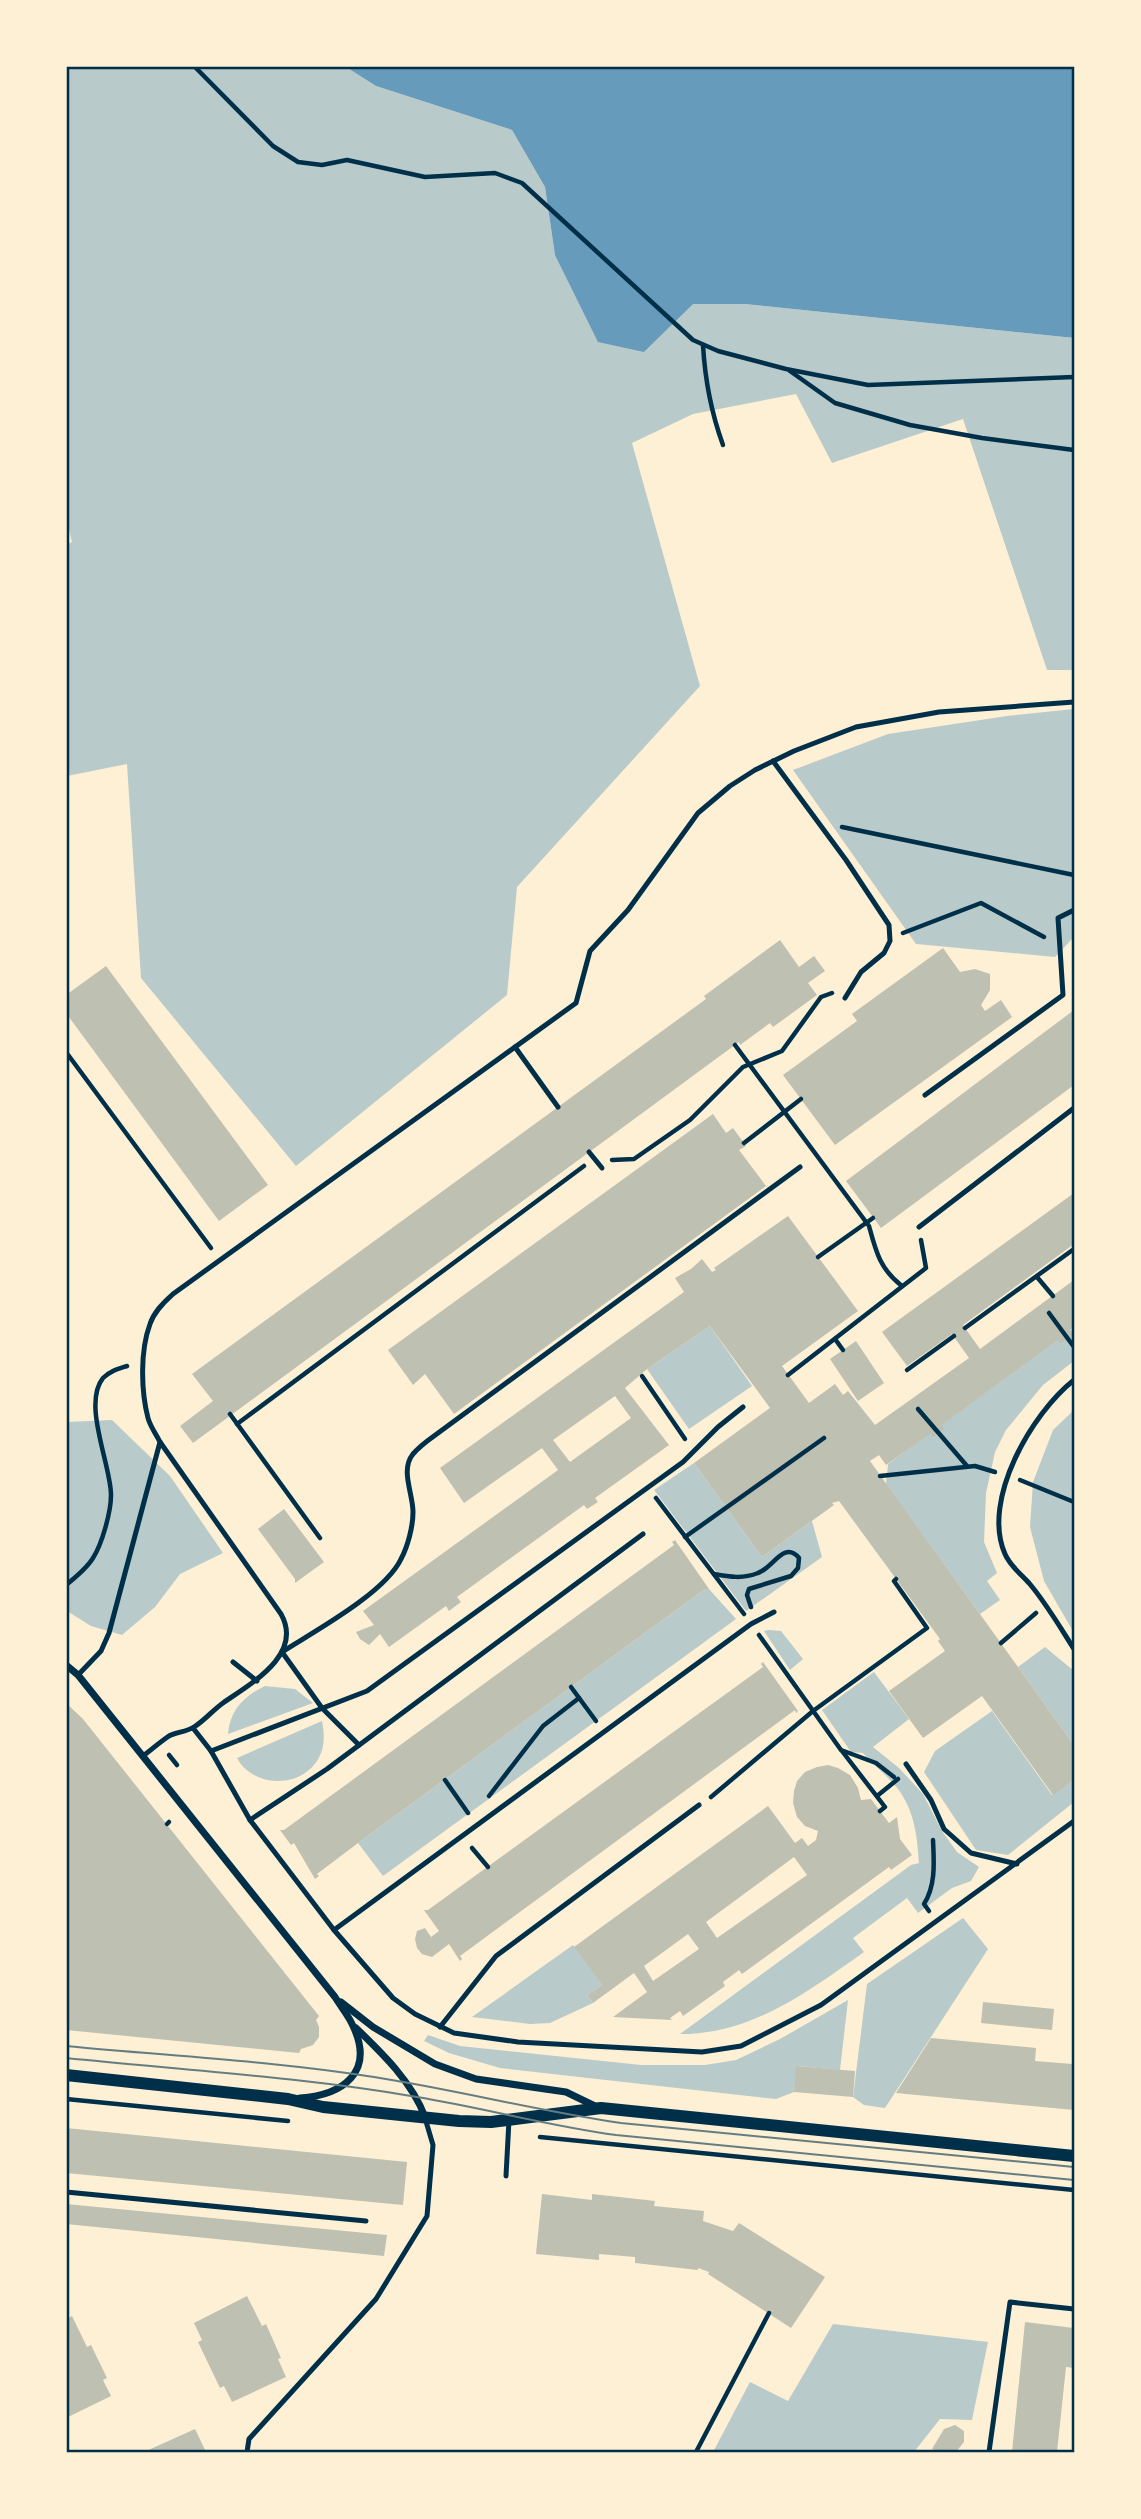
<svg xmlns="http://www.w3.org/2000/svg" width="1141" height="2519" viewBox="0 0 1141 2519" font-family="'Source Sans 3',sans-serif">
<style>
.green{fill:#b9caca}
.water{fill:#669bbc}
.building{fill:#bec0b2;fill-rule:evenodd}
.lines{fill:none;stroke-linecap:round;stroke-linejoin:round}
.path{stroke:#003049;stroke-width:4.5}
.service{stroke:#003049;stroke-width:5}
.minor{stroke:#003049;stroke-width:7}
.tertiary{stroke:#003049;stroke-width:12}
.tram{stroke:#657d81;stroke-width:2}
.neatline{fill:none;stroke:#003049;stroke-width:2.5}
</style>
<rect width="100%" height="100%" fill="#fdf0d5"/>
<g class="green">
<polygon points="67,67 346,67 376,86 512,130 545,187 555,255 644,352 692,304 745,304 1074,338 1074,670 1047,670 963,419 832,463 796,394 693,414 632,443 700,686 517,887 507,995 296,1166 141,978 127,764 67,776 66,545 72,542 66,518"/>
<polygon points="1074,709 1074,937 1055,957 916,944 793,770 888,734 1007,716"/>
<polygon points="710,1326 752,1386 689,1429 647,1369"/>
<polygon points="1074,1328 1074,1361 1043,1385 1006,1430 995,1452 986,1493 984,1542 997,1573 987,1581 1000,1600 980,1614 886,1484 888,1464"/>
<polygon points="1074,1410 1074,1633 1044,1581 1030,1527 1033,1482 1053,1430"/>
<polygon points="112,1420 170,1476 223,1553 180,1574 155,1607 122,1635 91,1626 67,1611 66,1422"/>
<polygon points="694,1463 762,1557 812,1521 822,1557 746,1611 654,1490"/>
<polygon points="705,1589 709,1589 736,1619 383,1876 358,1843"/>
<polygon points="769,1630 781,1631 803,1659 790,1670 764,1631"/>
<polygon points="1045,1647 1074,1671 1074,1745 1018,1667"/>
<path d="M874,1672L909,1719L873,1747L899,1768L923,1794L942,1831L957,1852L979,1867L971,1881L952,1888L918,1913L907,1898L853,1938L864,1952C809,1991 751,2035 680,2034L911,1865L919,1863C917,1836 915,1812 898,1789C888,1776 874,1766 863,1753L851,1752L822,1710Z"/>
<path d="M265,1686L295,1689L313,1703L228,1734C230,1710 244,1696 265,1686Z"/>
<polygon points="992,1711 1052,1795 1074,1780 1074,1802 1008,1855 976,1850 924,1772 935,1751"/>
<path d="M322,1721C324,1731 325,1743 321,1753C307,1789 254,1790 237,1758Z"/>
<polygon points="963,1918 988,1949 885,2108 864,2105 853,2097 867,1984"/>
<polygon points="573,1945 602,1985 587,1995 593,2003 550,2023 530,2024 472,2017"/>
<polygon points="848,2000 840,2070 797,2066 794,2092 776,2099 500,2068 449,2053 424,2041 428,2035 460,2046 641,2065 705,2065 736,2060 780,2039"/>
<polygon points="833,2324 988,2342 972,2420 940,2419 914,2452 713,2452 750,2382 788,2401"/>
</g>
<polygon class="water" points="346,67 1074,67 1074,338 745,304 693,304 644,352 598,342 555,255 545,187 512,130 376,86"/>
<g class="building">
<polygon points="780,940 799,967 814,956 825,971 808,983 817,995 773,1027 770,1023 740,1045 739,1042 193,1443 180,1426 213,1401 192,1374 706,999 704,996"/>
<polygon points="943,948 960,972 975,969 990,974 990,990 981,1005 985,1011 1001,1000 1012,1017 835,1145 783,1075 857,1021 852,1014"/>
<polygon points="106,966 268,1185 219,1221 66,1013 66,995"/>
<polygon points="1074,1010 1074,1085 881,1228 846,1181"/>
<polygon points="713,1114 726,1133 733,1128 746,1146 739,1150 766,1186 454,1414 425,1374 413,1385 388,1350"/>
<path d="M1074,1193V1244L963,1325L980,1349L1074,1280V1327L1070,1330L1073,1335L1061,1343L1058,1340L942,1425L944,1429L933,1437L930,1434L886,1465L879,1455L870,1461L1074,1745V1780L1053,1795L982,1696L923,1738L889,1691L945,1651L938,1641L940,1639L839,1501L832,1503L834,1505L762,1557L694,1463L770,1408L710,1326L647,1369L625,1388L669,1445L595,1498L598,1502L587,1509L584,1505L457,1597L461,1602L449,1611L446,1606L389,1647L380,1634L369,1645L360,1639L356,1632L374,1625L363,1611L558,1470L542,1448L464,1503L440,1468L684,1292L675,1278L691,1269L702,1259L712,1272L716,1270L714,1268L788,1216L858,1311L782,1366L809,1403L835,1384L843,1395L848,1391L875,1425L969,1358L952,1334L907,1366L882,1332ZM615,1396L631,1418L570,1462L553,1440Z"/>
<polygon points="856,1341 884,1383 858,1401 830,1359"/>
<polygon points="284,1509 324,1562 295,1583 295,1579 258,1529"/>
<polygon points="675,1540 709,1589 705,1589 358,1843 317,1874 319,1876 315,1879 294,1843 291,1845 280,1830 284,1830 674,1545 672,1542"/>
<polygon points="763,1662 798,1711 796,1713 795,1710 460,1956 462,1959 460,1961 449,1944 432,1957 422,1954 417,1948 415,1939 417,1931 425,1928 431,1937 439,1931 424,1910 428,1910 763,1667 761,1664"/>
<polygon points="66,1703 83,1719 319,2016 316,2020 319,2027 319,2037 313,2045 301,2049 299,2053 66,2030"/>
<path d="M828,1765L838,1768L850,1775L858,1788L861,1800L871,1799L889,1823L897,1817L900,1839L912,1855L891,1870L889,1867L742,1974L739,1970L723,1982L725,1986L683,2016L680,2011L670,2018L672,2020L613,2017L647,1992L634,1973L593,2003L587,1995L602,1985L574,1947L768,1806L795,1843L802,1838L808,1846L816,1840L818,1831L805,1826L797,1817L793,1803L794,1791L797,1781L805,1772L817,1767ZM794,1857L807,1875L717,1938L706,1922ZM688,1934L699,1949L653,1981L644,1966Z"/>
<polygon points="983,2002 1054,2009 1052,2030 981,2023"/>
<polygon points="931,2038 1036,2048 1035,2061 1072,2064 1072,2067 1074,2067 1074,2110 896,2093"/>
<polygon points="796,2066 855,2071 853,2097 794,2092"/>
<polygon points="66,2128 407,2162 403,2205 66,2173"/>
<polygon points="542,2194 592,2200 592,2194 655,2201 654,2206 704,2211 703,2221 733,2231 739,2223 825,2277 791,2328 708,2274 709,2272 698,2268 698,2270 635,2263 635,2257 599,2254 599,2260 536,2254"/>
<polygon points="66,2204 387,2235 384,2256 66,2224"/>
<polygon points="247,2296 262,2326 266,2324 281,2358 278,2359 286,2377 232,2402 224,2386 220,2388 198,2342 202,2340 194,2323"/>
<polygon points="72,2316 87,2347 91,2345 107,2378 103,2380 111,2396 66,2418 66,2319"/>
<polygon points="1025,2322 1074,2328 1074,2368 1066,2367 1057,2452 1012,2452"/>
<polygon points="955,2425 964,2431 964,2442 956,2452 938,2452 932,2449 944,2429"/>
<polygon points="195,2429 206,2452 144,2452"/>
</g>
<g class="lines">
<g class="path">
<polyline points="194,66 273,146 298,162 322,165 347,160 425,177 495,173 522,183 693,340 718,351 786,369 868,385 1074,377"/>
<path d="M703,345C705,380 711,412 723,445"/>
<polyline points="790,371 835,403 910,425 982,438 1074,450"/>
<polyline points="842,827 1074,875"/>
<polyline points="903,933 981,903 1044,937"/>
<path d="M735,1045L869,1226C876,1252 880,1269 902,1286"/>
<polyline points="66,1052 211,1248"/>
<polyline points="744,1143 801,1099"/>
<polyline points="612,1160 634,1159 690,1120 743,1067 782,1051 821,997 832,993"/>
<polyline points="818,1257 873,1218"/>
<polyline points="1037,1277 1053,1296"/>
<polyline points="1049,1313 1074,1347"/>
<polyline points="965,1328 1074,1249"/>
<polyline points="835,1339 843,1350"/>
<polyline points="907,1370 954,1336"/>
<polyline points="788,1375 926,1268 921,1240"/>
<polyline points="642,1376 685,1439"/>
<polyline points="918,1409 967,1466"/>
<polyline points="230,1414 320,1538"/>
<polyline points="237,1424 584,1166"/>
<polyline points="880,1476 975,1466 995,1472"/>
<polyline points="1020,1480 1074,1502"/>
<polyline points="656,1498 744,1614"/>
<polyline points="685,1537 824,1438"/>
<path d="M714,1574C730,1577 743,1579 758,1573C773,1568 784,1540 799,1558L798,1568L791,1576L749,1589L747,1595L751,1607"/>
<path d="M66,1585C76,1577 87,1568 93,1558C102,1544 111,1512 111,1495C111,1465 82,1404 103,1378C110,1371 118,1369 127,1366"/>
<polyline points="759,1635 841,1750 876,1763 894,1777"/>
<polyline points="1001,1643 1036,1613"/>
<polyline points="571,1687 596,1721"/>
<polyline points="842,1751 885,1807 880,1811"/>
<polyline points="169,1755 177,1765"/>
<polyline points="445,1780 468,1813"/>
<polyline points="489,1796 543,1726 579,1698"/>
<polyline points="877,1796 898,1779"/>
<polyline points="711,1797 813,1711 927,1628 894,1581 896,1579"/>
<polyline points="167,1824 169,1822"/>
<polyline points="472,1848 488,1867"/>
<path d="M929,1911L924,1904C936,1885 934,1862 933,1840"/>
<polyline points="66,2099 288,2121"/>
<polyline points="540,2137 1074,2190"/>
<polyline points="696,2452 769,2313"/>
</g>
<g class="service">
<polyline points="773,761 846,860 889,925 890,941 884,953 861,972 845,998"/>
<polyline points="515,1047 558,1107"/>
<polyline points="925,1095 1063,995 1058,918 1074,910"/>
<polyline points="589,1152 602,1168"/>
<polyline points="919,1227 1074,1108"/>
<path d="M1074,1380C1032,1413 981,1500 1005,1554C1010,1566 1020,1573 1029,1583C1046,1603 1060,1627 1074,1649"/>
<polyline points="233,1662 257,1681"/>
<polyline points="78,1675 101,1651 109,1633 160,1442"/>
<polyline points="193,1728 211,1751 250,1820 334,1930 393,1998 415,2014 454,2033 518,2042 702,2052 741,2046 821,2005 1074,1821"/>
<path d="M359,1745L322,1708L282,1652C315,1631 385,1593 401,1559C408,1546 413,1526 413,1512C413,1493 400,1470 413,1454C419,1447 427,1441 434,1436L800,1167"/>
<polyline points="211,1751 367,1691 683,1462 718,1427 743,1407"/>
<path d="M143,1756C151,1750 160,1742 169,1736C176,1732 186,1732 194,1727C204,1721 213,1710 223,1703C250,1684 304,1655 281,1614L160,1442C156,1434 150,1426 148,1418C141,1391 140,1351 150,1324C154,1312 163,1303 173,1294L576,1003L590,951L628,910L698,813L730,786L755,770L794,751L856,727L939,712L1074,702"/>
<polyline points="906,1764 931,1800 944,1829 971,1853 1017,1864"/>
<polyline points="250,1820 327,1769 643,1534"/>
<polyline points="334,1930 751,1624 774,1612"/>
<polyline points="440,2027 496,1956 699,1805"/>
<polyline points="506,2176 509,2120"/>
<polyline points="66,2192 366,2221"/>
<polyline points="247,2452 249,2439 376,2299 427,2216 433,2145 425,2118"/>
<polyline points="989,2452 1010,2302 1074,2309"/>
</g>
<g class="minor">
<path d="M66,1665L78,1675L335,1997C341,2007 349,2016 353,2026C375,2072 343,2095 300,2098"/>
<polyline points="341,2002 373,2027 435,2064 476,2079 566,2092 597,2107"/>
<path d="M356,2028C383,2054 412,2082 425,2117"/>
</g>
<polyline class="tertiary" points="66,2075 288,2099 323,2107 459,2121 491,2122 601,2108 1074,2156"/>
<g class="tram">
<path d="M66,2046C169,2056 273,2061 374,2077C457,2090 538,2111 621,2123L1074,2167"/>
<path d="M66,2058C183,2070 301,2077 417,2097C484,2108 549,2126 616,2135L1074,2180"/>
</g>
</g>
<rect width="1141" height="2519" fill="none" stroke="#fdf0d5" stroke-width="136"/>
<rect x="68" y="68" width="1005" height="2383" class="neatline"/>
</svg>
